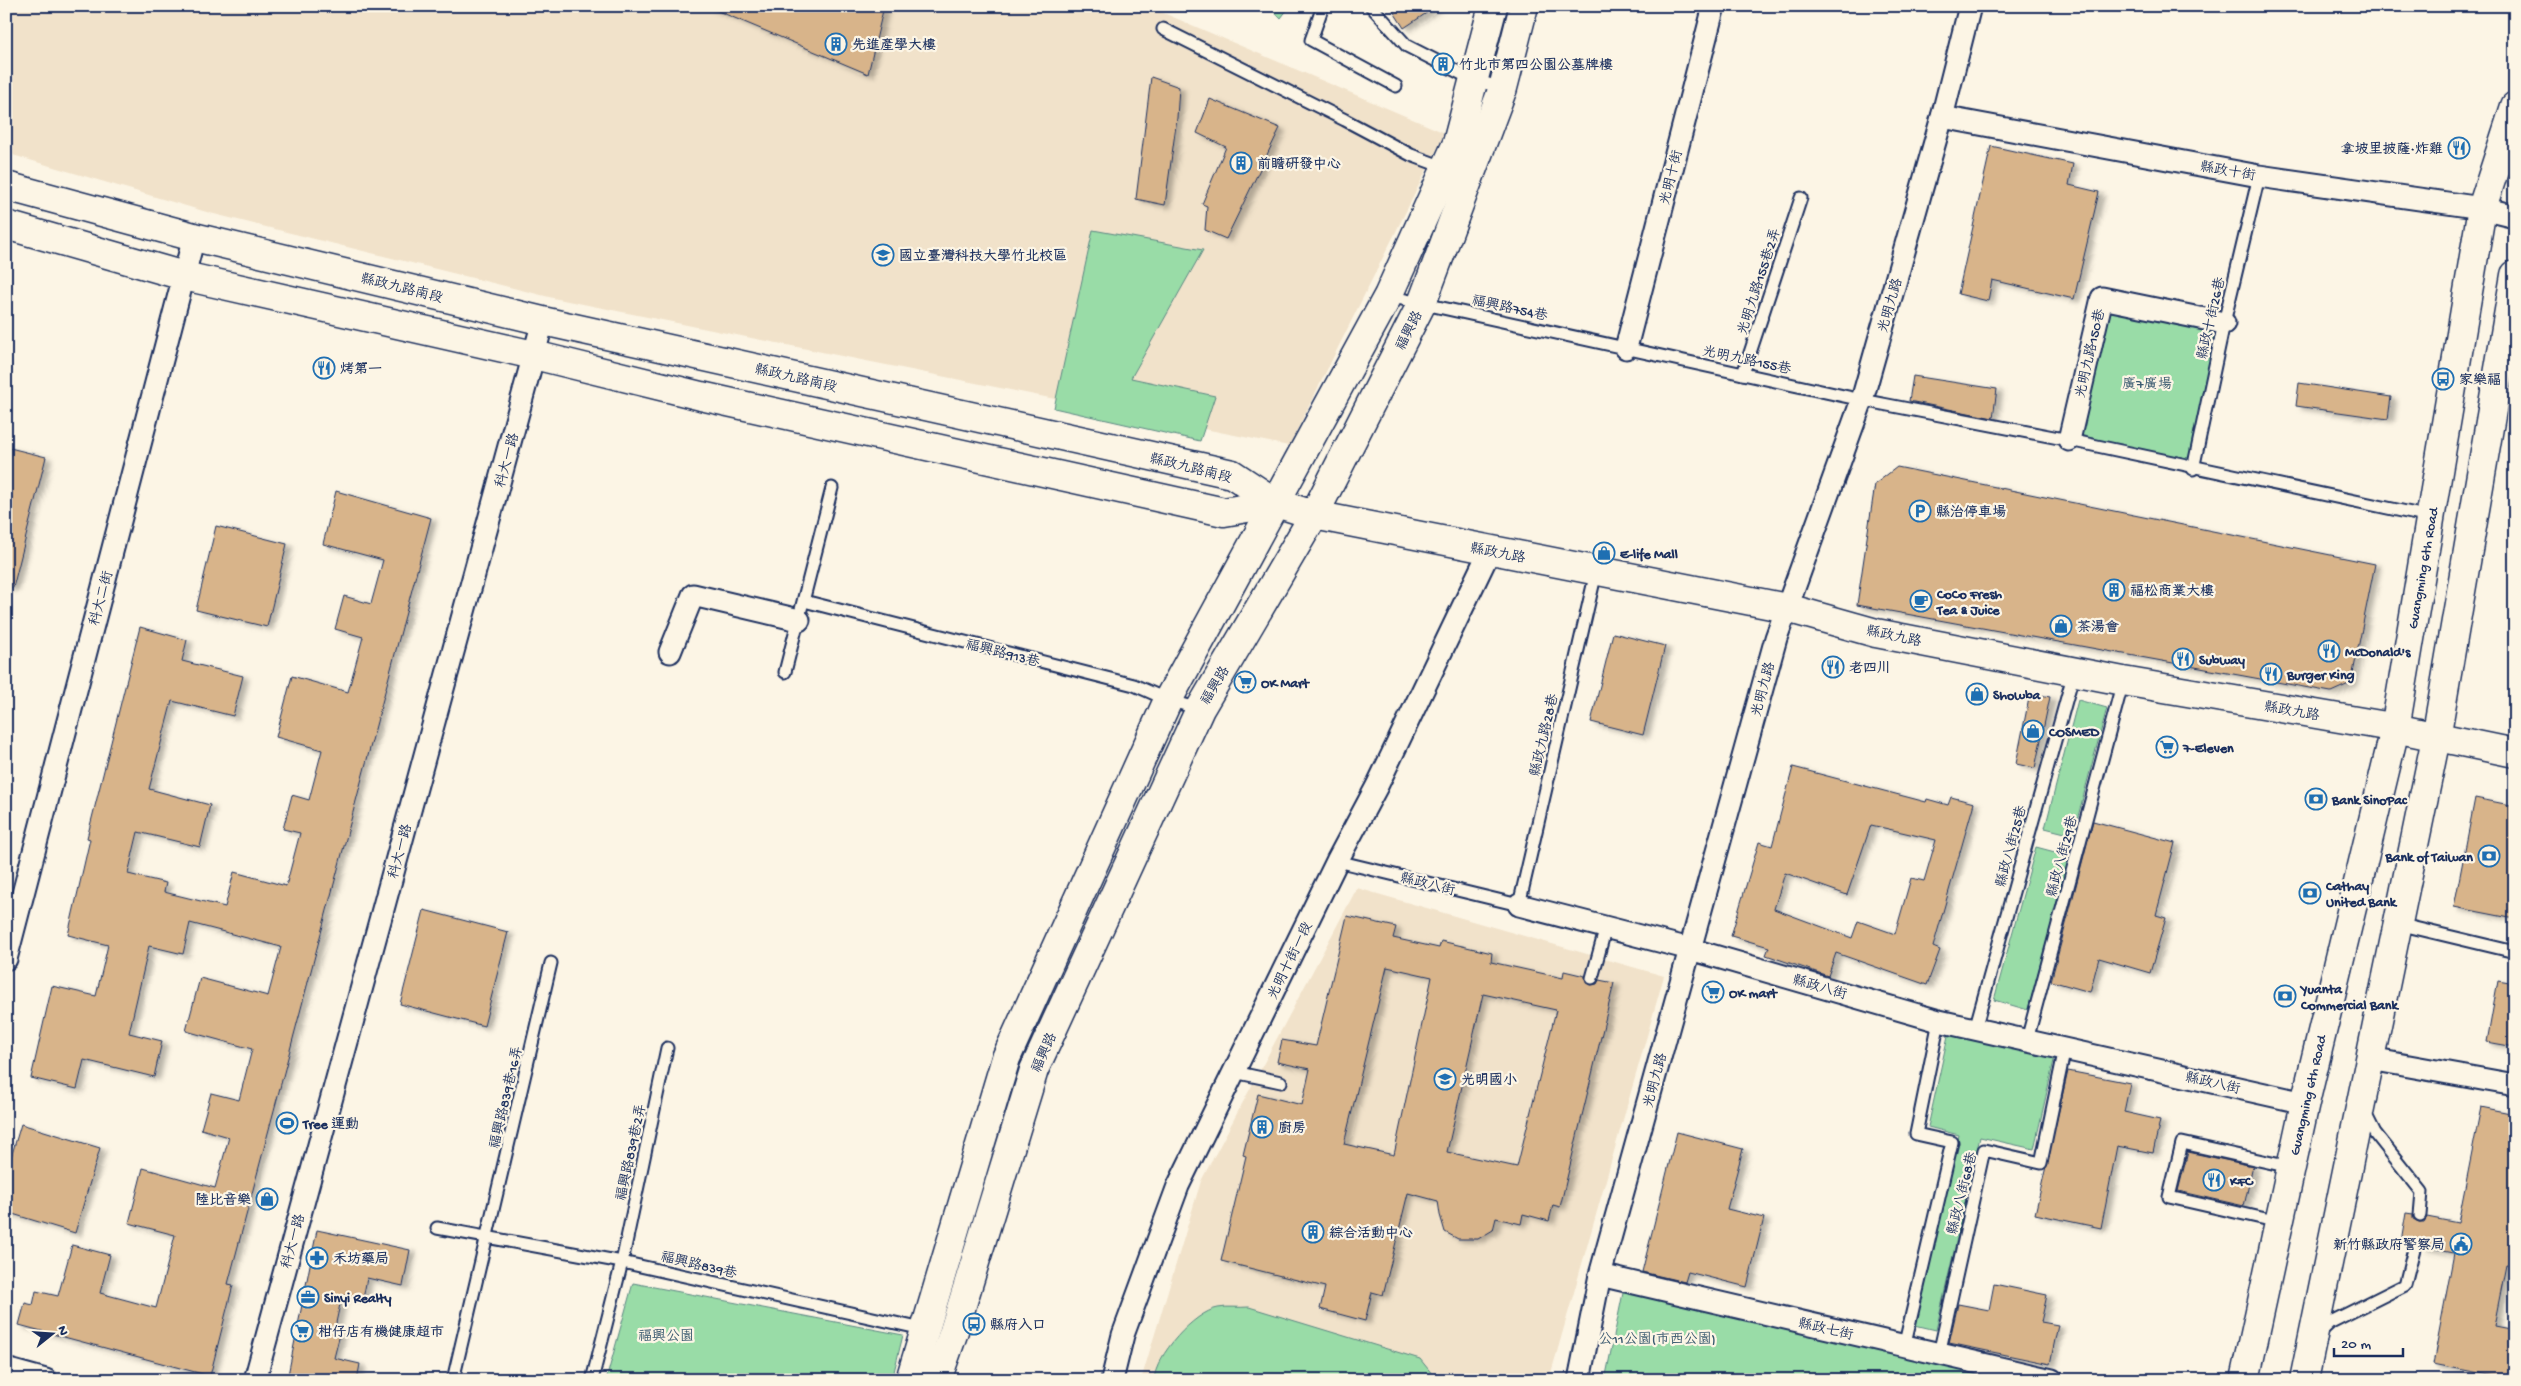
<svg xmlns="http://www.w3.org/2000/svg" width="2521" height="1386" viewBox="0 0 2521 1386" font-family="'Gochi Hand','LXGW WenKai TC',sans-serif">
<style>
.built{fill:#f1e2ca}
.green{fill:#99dca7;stroke:#5a8682}
.building{fill:#d8b48a;stroke:#1b2f5e;fill-rule:evenodd;filter:url(#shadow)}
.lines{fill:none;stroke-linecap:round;stroke-linejoin:round}
.lane-casing{stroke:#1b2f5e;stroke-width:15}
.street-casing{stroke:#1b2f5e;stroke-width:25}
.secondary-casing{stroke:#1b2f5e;stroke-width:31}
.lane{stroke:#fcf5e5;stroke-width:11}
.street{stroke:#fcf5e5;stroke-width:21}
.secondary{stroke:#fcf5e5;stroke-width:28}
.labels{text-anchor:middle;stroke-width:4.5;stroke-linejoin:round;paint-order:stroke}
.poi-label{font-size:14px;font-weight:bold;fill:#1b2f5e;stroke:#fcf5e5;text-anchor:start}
.street-label{font-size:14px;fill:#1b2f5e;stroke:#fcf5e5}
.park-label{font-size:14px;fill:#3a5a70;stroke:#fcf5e5}
</style>
<defs>
<filter id="shadow"><feDropShadow dx="5.5" dy="3" stdDeviation="2.5" flood-color="#0004"/></filter>
</defs>
<rect width="100%" height="100%" fill="#fcf5e5"/>
<filter id="ink" filterUnits="userSpaceOnUse"><feTurbulence type="fractalNoise" baseFrequency=".02" numOctaves="2"/><feDisplacementMap in="SourceGraphic" scale="10" xChannelSelector="R" yChannelSelector="G"/><feConvolveMatrix kernelMatrix="1 2 1 2 8 2 1 2 1" color-interpolation-filters="sRGB"/></filter>
<g filter="url(#ink)">
<g class="built">
<polygon points="6,6 1147,6 1445,133 1289,446 553,298 210,213 6,153"/>
<polygon points="1357,888 1664,976 1549,1380 1141,1380 1201,1181"/>
</g>
<g class="green">
<polygon points="1268,6 1290,6 1281,18"/>
<polygon points="1093,230 1203,250 1131,378 1215,396 1200,441 1054,408"/>
<polygon points="2102,298 2224,323 2193,469 2069,440"/>
<polygon points="2078,700 2107,708 2073,835 2045,828"/>
<polygon points="2036,847 2070,856 2028,1010 1994,1000"/>
<polygon points="1949,1031 2055,1056 2034,1149 1980,1137 1936,1330 1915,1325 1959,1135 1928,1127"/>
<polygon points="633,1283 903,1335 892,1380 606,1380"/>
<polygon points="1624,1288 2023,1380 1605,1380"/>
<path d="M1249,1307L1420,1359L1437,1380H1154C1155,1356 1194,1312 1218,1308C1227,1306 1239,1308 1249,1307Z"/>
</g>
<g class="building">
<polygon points="706,6 884,6 868,74"/>
<polygon points="1390,6 1437,6 1404,28"/>
<polygon points="1151,77 1179,87 1177,118 1165,205 1136,199"/>
<polygon points="1210,99 1280,128 1226,239 1205,230 1207,206 1202,204 1226,147 1197,133"/>
<polygon points="1991,146 2073,164 2069,185 2099,192 2074,299 1992,280 1988,301 1958,294"/>
<polygon points="1913,376 1997,389 1993,418 1909,401"/>
<polygon points="2299,383 2391,397 2388,419 2296,406"/>
<polygon points="6,447 46,457 13,588 6,587"/>
<polygon points="1897,467 2375,564 2351,683 2331,692 1857,605 1875,484"/>
<polygon points="336,491 431,518 228,1284 233,1285 210,1376 19,1325 25,1303 33,1305 36,1291 58,1296 72,1245 110,1255 100,1293 156,1308 175,1235 129,1223 143,1168 215,1188 229,1137 201,1129 211,1093 239,1100 252,1049 186,1031 200,978 268,996 281,947 190,923 183,954 149,946 129,1033 162,1041 154,1077 84,1060 77,1089 31,1078 52,986 96,996 108,945 68,935 90,839 87,838 140,627 187,640 182,661 243,676 233,716 172,701 149,789 210,805 200,847 138,832 128,874 166,883 164,892 225,907 234,872 286,886 300,833 283,829 292,795 309,800 322,750 276,737 292,676 348,692 363,637 335,629 344,596 371,604 383,560 323,544"/>
<polygon points="216,526 287,544 267,627 196,610"/>
<polygon points="1613,633 1665,646 1643,735 1591,722"/>
<polygon points="2030,693 2050,697 2035,768 2016,764"/>
<path d="M1793,767L1926,802L1927,799L1948,805L1951,797L1974,803L1933,947L1940,950L1927,985L1836,953L1828,976L1766,955L1769,947L1731,936L1759,842L1772,846ZM1871,825L1936,840L1924,881L1911,878L1895,934L1858,921L1852,938L1774,909L1785,873L1847,895Z"/>
<polygon points="2475,798 2515,806 2515,919 2454,907"/>
<polygon points="2093,821 2175,843 2156,915 2166,918 2150,973 2099,958 2090,992 2051,981"/>
<polygon points="424,910 508,932 484,1026 400,1004"/>
<path d="M1347,916L1396,927L1393,938L1439,948L1441,941L1492,953L1491,962L1563,978L1564,971L1585,976L1586,983L1590,985L1597,984L1599,980L1614,983L1560,1207L1553,1205L1549,1221L1523,1214L1521,1224L1496,1218L1493,1230L1478,1239H1458L1445,1232L1440,1215L1438,1201L1408,1193L1383,1295L1372,1292L1365,1321L1320,1309L1325,1287L1221,1261L1246,1156L1243,1155L1258,1094L1302,1105L1310,1069L1277,1062L1282,1040L1316,1046ZM1387,967L1432,977L1394,1155L1344,1144ZM1483,994L1556,1010L1517,1167L1447,1152Z"/>
<polygon points="2498,981 2515,984 2515,1047 2487,1042"/>
<polygon points="2068,1071 2130,1083 2124,1112 2160,1120 2153,1153 2117,1146 2101,1228 2035,1214"/>
<polygon points="2481,1107 2515,1114 2515,1267 2506,1265 2494,1326 2515,1330 2515,1380 2433,1364 2454,1253 2422,1247 2421,1240 2416,1238 2410,1239 2408,1244 2401,1242 2406,1213 2413,1214 2413,1219 2419,1222 2424,1222 2427,1217 2458,1223"/>
<polygon points="21,1124 100,1148 75,1233 6,1212 6,1174"/>
<polygon points="1677,1132 1743,1149 1727,1209 1764,1218 1747,1287 1688,1272 1685,1282 1642,1272"/>
<polygon points="2188,1152 2253,1166 2244,1206 2178,1191"/>
<polygon points="317,1230 410,1250 403,1286 367,1278 363,1299 342,1295 334,1332 340,1334 334,1358 360,1364 357,1380 287,1380"/>
<polygon points="1994,1284 2047,1295 2041,1322 2058,1325 2050,1364 1949,1343 1958,1304 1989,1310"/>
</g>
<g class="lines">
<g class="lane-casing">
<g id="lane">
<polyline points="1323,6 1311,40 1396,86"/>
<polyline points="1371,6 1407,46 1474,80 1503,88"/>
<polyline points="1163,29 1345,120 1411,155 1446,168"/>
<polyline points="1388,296 1862,400 2069,440 2430,517"/>
<polyline points="1743,374 1801,198"/>
<polyline points="2193,469 2224,323 2259,176"/>
<polyline points="804,601 1134,685 1168,700 1200,709"/>
<polyline points="785,672 832,488"/>
<polyline points="1337,861 1519,905 1596,572"/>
<polyline points="2398,924 2515,952"/>
<polyline points="1592,978 1606,927"/>
<polyline points="1975,1029 2074,672"/>
<polyline points="2027,1040 2123,681"/>
<polyline points="1234,1072 1281,1082"/>
<polyline points="2364,1111 2375,1133 2422,1192 2420,1215"/>
<polyline points="2279,1222 2169,1197 2182,1143 2290,1167"/>
<polyline points="437,1228 622,1262 927,1330"/>
<polyline points="2318,1334 2331,1322 2405,1285 2415,1245"/>
<polyline points="1904,1347 1952,1142 1916,1134 1939,1021"/>
<polyline points="1939,1354 1984,1150 2041,1163 2065,1048"/>
<polyline points="453,1380 551,963"/>
<polyline points="592,1380 622,1262 667,1048"/>
</g>
</g>
<g class="street-casing">
<g id="street">
<polyline points="1942,117 2259,176 2482,208 2515,216"/>
<polyline points="1626,348 1714,6"/>
<polyline points="2069,440 2102,298 2224,323"/>
<polyline points="670,652 693,595 799,620"/>
<polyline points="1519,905 1690,949 1939,1021 2305,1103"/>
<polyline points="6,959 194,237"/>
<polyline points="2370,1059 2515,1085"/>
<polyline points="1600,1275 2052,1380"/>
<polyline points="6,1369 46,1380"/>
<polyline points="255,1380 543,321"/>
<polyline points="1112,1380 1123,1335 1178,1186 1337,861 1377,786 1490,550"/>
<polyline points="1579,1380 1600,1275 1776,638 1862,400 1942,117 1970,6"/>
</g>
</g>
<g class="secondary-casing">
<g id="secondary">
<polyline points="6,186 194,237 543,321 1232,474 1276,503 1314,515 1787,608 1876,633 2123,681 2380,725 2515,753"/>
<polyline points="6,225 184,276 534,355 701,396 1224,512 1276,503"/>
<polyline points="910,1380 1006,1058 1168,700 1388,296 1457,143 1493,6"/>
<polyline points="937,1380 953,1334 1034,1070 1200,709 1314,515 1422,303 1503,88 1524,6"/>
<polyline points="2245,1380 2305,1103 2395,729 2482,208 2515,106"/>
<polyline points="2304,1380 2436,738 2515,275"/>
</g>
</g>
<use href="#lane" class="lane"/>
<use href="#street" class="street"/>
<use href="#secondary" class="secondary"/>
</g>
</g>
<defs>
<g id="building-ring" transform="scale(1.125)"><circle r="9.5" fill="#fcf5e5" stroke="#1f6fb2" stroke-width="1.5"/><path d="M-4-6H4V6H1V3H-1V6H-4ZM-2.5-4.3h1.7v1.8h-1.7ZM.8-4.3h1.7v1.8H.8ZM-2.5-1h1.7V.8h-1.7ZM.8-1h1.7V.8H.8Z" fill="#1f6fb2"/></g>
<g id="restaurant-ring" transform="scale(1.125)"><circle r="9.5" fill="#fcf5e5" stroke="#1f6fb2" stroke-width="1.5"/><path d="M-5-6h1v4h1v-4h1v4h1v-4h1v5L-1.5 .5V6h-2V.5L-5-1ZM5-6V6H3V1.5H1.5Q1.5-4 5-6Z" fill="#1f6fb2"/></g>
<g id="university-ring" transform="scale(1.125)"><circle r="9.5" fill="#fcf5e5" stroke="#1f6fb2" stroke-width="1.5"/><path d="M0-5L7-2L0 1L-7-2ZM-4 1L0 2.5L4 1V4Q0 6-4 4Z" fill="#1f6fb2"/></g>
<g id="bus-ring" transform="scale(1.125)"><circle r="9.5" fill="#fcf5e5" stroke="#1f6fb2" stroke-width="1.5"/><path d="M-5-6H5V4H4V6H2V4H-2V6H-4V4H-5ZM-3.5-4V0h7V-4ZM-3.5 1.2v1.5H-2V1.2ZM2 1.2v1.5H3.5V1.2Z" fill="#1f6fb2"/></g>
<g id="parking-ring" transform="scale(1.125)"><circle r="9.5" fill="#fcf5e5" stroke="#1f6fb2" stroke-width="1.5"/><path d="M-3.5-5.5H1a3.5 3.5 0 0 1 0 7H-1V5.5H-3.5ZM-1-3.4V-.6H.8a1.4 1.4 0 0 0 0-2.8Z" fill="#1f6fb2"/></g>
<g id="shop-ring" transform="scale(1.125)"><circle r="9.5" fill="#fcf5e5" stroke="#1f6fb2" stroke-width="1.5"/><path d="M-5-2.5h2.3a2.7 3.5 0 0 1 5.4 0H5L5.5 6h-11ZM-1.5-2.5h3a1.5 2.3 0 0 0-3 0Z" fill="#1f6fb2"/></g>
<g id="cafe-ring" transform="scale(1.125)"><circle r="9.5" fill="#fcf5e5" stroke="#1f6fb2" stroke-width="1.5"/><path d="M-5.5-4.5H6V0H3Q3 3.5 0 3.5H-2.5Q-5.5 3.5-5.5 0ZM3-3.2v2h1.7v-2ZM-6 4.5H4V6H-6Z" fill="#1f6fb2"/></g>
<g id="supermarket-ring" transform="scale(1.125)"><circle r="9.5" fill="#fcf5e5" stroke="#1f6fb2" stroke-width="1.5"/><path d="M-6-5.5h2.5l.6 2H6L4.5 2H-2.5L-4.4-4H-6ZM-1.5 3.2a1.3 1.3 0 1 0 .1 0ZM3 3.2a1.3 1.3 0 1 0 .1 0Z" fill="#1f6fb2"/></g>
<g id="bank-ring" transform="scale(1.125)"><circle r="9.5" fill="#fcf5e5" stroke="#1f6fb2" stroke-width="1.5"/><path d="M-6-4H6V4H-6ZM0-2.3a2.3 2.3 0 1 0 0 4.6a2.3 2.3 0 1 0 0-4.6Z" fill="#1f6fb2"/></g>
<g id="school-ring" transform="scale(1.125)"><circle r="9.5" fill="#fcf5e5" stroke="#1f6fb2" stroke-width="1.5"/><path d="M0-5L7-2L0 1L-7-2ZM-4 1L0 2.5L4 1V4Q0 6-4 4Z" fill="#1f6fb2"/></g>
<g id="stadium-ring" transform="scale(1.125)"><circle r="9.5" fill="#fcf5e5" stroke="#1f6fb2" stroke-width="1.5"/><path d="M0-5a6.5 5 0 1 0 0 10a6.5 5 0 1 0 0-10ZM-3.5-1.8h7v3.6h-7Z" fill="#1f6fb2"/></g>
<g id="civic-ring" transform="scale(1.125)"><circle r="9.5" fill="#fcf5e5" stroke="#1f6fb2" stroke-width="1.5"/><path d="M-.6-6.5H3V-4.5H.6V-3L4-1V1h2V6H-6V1h2V-1L-.6-3ZM-1.2 2.5V6h2.4V2.5Z" fill="#1f6fb2"/></g>
<g id="pharmacy-ring" transform="scale(1.125)"><circle r="9.5" fill="#fcf5e5" stroke="#1f6fb2" stroke-width="1.5"/><path d="M-2-6h4v4h4v4h-4v4h-4v-4h-4v-4h4Z" fill="#1f6fb2"/></g>
<g id="office-ring" transform="scale(1.125)"><circle r="9.5" fill="#fcf5e5" stroke="#1f6fb2" stroke-width="1.5"/><path d="M-6-3h4V-5.5h4V-3h4V5H-6ZM-1-4.5V-3h2v-1.5ZM-6 0V1H6V0Z" fill="#1f6fb2"/></g>
</defs>
<g fill-rule="evenodd">
<use href="#building-ring" x="836" y="44"/>
<use href="#building-ring" x="1443" y="64"/>
<use href="#restaurant-ring" x="2459" y="148"/>
<use href="#building-ring" x="1241" y="163"/>
<use href="#university-ring" x="883" y="255"/>
<use href="#restaurant-ring" x="324" y="368"/>
<use href="#bus-ring" x="2443" y="379"/>
<use href="#parking-ring" x="1920" y="511"/>
<use href="#shop-ring" x="1604" y="553"/>
<use href="#building-ring" x="2114" y="590"/>
<use href="#cafe-ring" x="1921" y="601"/>
<use href="#shop-ring" x="2061" y="626"/>
<use href="#restaurant-ring" x="2329" y="651"/>
<use href="#restaurant-ring" x="2183" y="659"/>
<use href="#restaurant-ring" x="1833" y="667"/>
<use href="#restaurant-ring" x="2271" y="674"/>
<use href="#supermarket-ring" x="1245" y="682"/>
<use href="#shop-ring" x="1977" y="694"/>
<use href="#shop-ring" x="2033" y="731"/>
<use href="#supermarket-ring" x="2167" y="747"/>
<use href="#bank-ring" x="2316" y="799"/>
<use href="#bank-ring" x="2489" y="856"/>
<use href="#bank-ring" x="2310" y="893"/>
<use href="#supermarket-ring" x="1713" y="992"/>
<use href="#bank-ring" x="2285" y="996"/>
<use href="#school-ring" x="1445" y="1079"/>
<use href="#stadium-ring" x="287" y="1123"/>
<use href="#building-ring" x="1262" y="1127"/>
<use href="#restaurant-ring" x="2214" y="1180"/>
<use href="#shop-ring" x="267" y="1199"/>
<use href="#building-ring" x="1313" y="1232"/>
<use href="#civic-ring" x="2461" y="1244"/>
<use href="#pharmacy-ring" x="317" y="1258"/>
<use href="#office-ring" x="308" y="1297"/>
<use href="#bus-ring" x="974" y="1324"/>
<use href="#supermarket-ring" x="302" y="1331"/>
</g>
<g class="labels">
<g class="poi-label">
<text x="852" y="49">先進產學大樓</text>
<text x="1459" y="69">竹北市第四公園公墓牌樓</text>
<text x="2443" y="153" text-anchor="end">拿坡里披薩·炸雞</text>
<text x="1257" y="168">前瞻研發中心</text>
<text x="899" y="260">國立臺灣科技大學竹北校區</text>
<text x="340" y="373">烤第一</text>
<text x="2459" y="384">家樂福</text>
<text x="1936" y="516">縣治停車場</text>
<text x="1620" y="558">E-life Mall</text>
<text x="2130" y="595">福松商業大樓</text>
<text x="1937" y="598">CoCo Fresh<tspan x="1937" dy="16">Tea &amp; Juice</tspan></text>
<text x="2077" y="631">茶湯會</text>
<text x="2345" y="656">McDonald's</text>
<text x="2199" y="664">Subway</text>
<text x="1849" y="672">老四川</text>
<text x="2287" y="679">Burger King</text>
<text x="1261" y="687">OK Mart</text>
<text x="1993" y="699">Showba</text>
<text x="2049" y="736">COSMED</text>
<text x="2183" y="752">7-Eleven</text>
<text x="2332" y="804">Bank SinoPac</text>
<text x="2473" y="861" text-anchor="end">Bank of Taiwan</text>
<text x="2326" y="890">Cathay<tspan x="2326" dy="16">United Bank</tspan></text>
<text x="2301" y="993">Yuanta<tspan x="2301" dy="16">Commercial Bank</tspan></text>
<text x="1729" y="997">OK mart</text>
<text x="1461" y="1084">光明國小</text>
<text x="303" y="1128">Tree 運動</text>
<text x="1278" y="1132">廚房</text>
<text x="2230" y="1185">KFC</text>
<text x="251" y="1204" text-anchor="end">陸比音樂</text>
<text x="1329" y="1237">綜合活動中心</text>
<text x="2445" y="1249" text-anchor="end">新竹縣政府警察局</text>
<text x="333" y="1263">禾坊藥局</text>
<text x="324" y="1302">Sinyi Realty</text>
<text x="990" y="1329">縣府入口</text>
<text x="318" y="1336">柑仔店有機健康超市</text>
</g>
<g class="street-label">
<text transform="translate(2228 170) rotate(10)" y="5">縣政十街</text>
<text transform="translate(1670 177) rotate(-76)" y="5">光明十街</text>
<text transform="translate(1758 281) rotate(-72)" y="5">光明九路155巷2弄</text>
<text transform="translate(402 287) rotate(14)" y="5">縣政九路南段</text>
<text transform="translate(1889 305) rotate(-74)" y="5">光明九路</text>
<text transform="translate(1510 307) rotate(12)" y="5">福興路754巷</text>
<text transform="translate(2210 318) rotate(-77)" y="5">縣政十街26巷</text>
<text transform="translate(1408 330) rotate(-63)" y="5">福興路</text>
<text transform="translate(2089 353) rotate(-77)" y="5">光明九路150巷</text>
<text transform="translate(1747 359) rotate(12)" y="5">光明九路155巷</text>
<text transform="translate(796 377) rotate(13)" y="5">縣政九路南段</text>
<text transform="translate(506 460) rotate(-75)" y="5">科大一路</text>
<text transform="translate(1191 467) rotate(14)" y="5">縣政九路南段</text>
<text transform="translate(1498 552) rotate(11)" y="5">縣政九路</text>
<text transform="translate(2422 568) rotate(-80)" y="5">Guangming 6th Road</text>
<text transform="translate(100 598) rotate(-75)" y="5">科大二街</text>
<text transform="translate(1894 635) rotate(12)" y="5">縣政九路</text>
<text transform="translate(1003 652) rotate(14)" y="5">福興路913巷</text>
<text transform="translate(1214 685) rotate(-59)" y="5">福興路</text>
<text transform="translate(1762 689) rotate(-75)" y="5">光明九路</text>
<text transform="translate(2292 710) rotate(10)" y="5">縣政九路</text>
<text transform="translate(1543 735) rotate(-77)" y="5">縣政九路28巷</text>
<text transform="translate(2010 846) rotate(-75)" y="5">縣政八街25巷</text>
<text transform="translate(399 851) rotate(-75)" y="5">科大一路</text>
<text transform="translate(2061 856) rotate(-75)" y="5">縣政八街29巷</text>
<text transform="translate(1428 883) rotate(14)" y="5">縣政八街</text>
<text transform="translate(1289 960) rotate(-64)" y="5">光明十街一段</text>
<text transform="translate(1820 986) rotate(16)" y="5">縣政八街</text>
<text transform="translate(1043 1052) rotate(-66)" y="5">福興路</text>
<text transform="translate(1654 1080) rotate(-75)" y="5">光明九路</text>
<text transform="translate(2213 1082) rotate(13)" y="5">縣政八街</text>
<text transform="translate(2307 1095) rotate(-77)" y="5">Guangming 6th Road</text>
<text transform="translate(505 1097) rotate(-77)" y="5">福興路839巷16弄</text>
<text transform="translate(630 1152) rotate(-78)" y="5">福興路839巷2弄</text>
<text transform="translate(1961 1193) rotate(-76)" y="5">縣政八街68巷</text>
<text transform="translate(292 1241) rotate(-75)" y="5">科大一路</text>
<text transform="translate(699 1264) rotate(13)" y="5">福興路839巷</text>
<text transform="translate(1826 1328) rotate(13)" y="5">縣政七街</text>
</g>
<g class="park-label">
<text x="2147" y="388">廣7廣場</text>
<text x="666" y="1340">福興公園</text>
<text x="1657" y="1343">公11公園(市西公園)</text>
</g>
</g>
<rect width="2521" height="1386" fill="none" stroke="#fcf5e5" stroke-width="25"/>
<rect x="12" y="12" width="2496" height="1361" fill="none" stroke="#1b2f5e" stroke-width="2" filter="url(#ink)"/>
<g transform="translate(52 1334) rotate(73)" stroke="#fcf5e5" stroke-width="4" paint-order="stroke">
<path d="M0-4L9 19L0 12L-9 19Z" fill="#1b2f5e"/>
<text y="-8" font-size="14" font-weight="bold" text-anchor="middle" fill="#1b2f5e">N</text>
</g>
<path d="M2334 1348v8h69v-8" fill="none" stroke="#1b2f5e" stroke-width="2.5"/>
<text x="2341" y="1348" font-size="15" fill="#1b2f5e" stroke="#fcf5e5" stroke-width="4" paint-order="stroke">20 m</text>
</svg>
